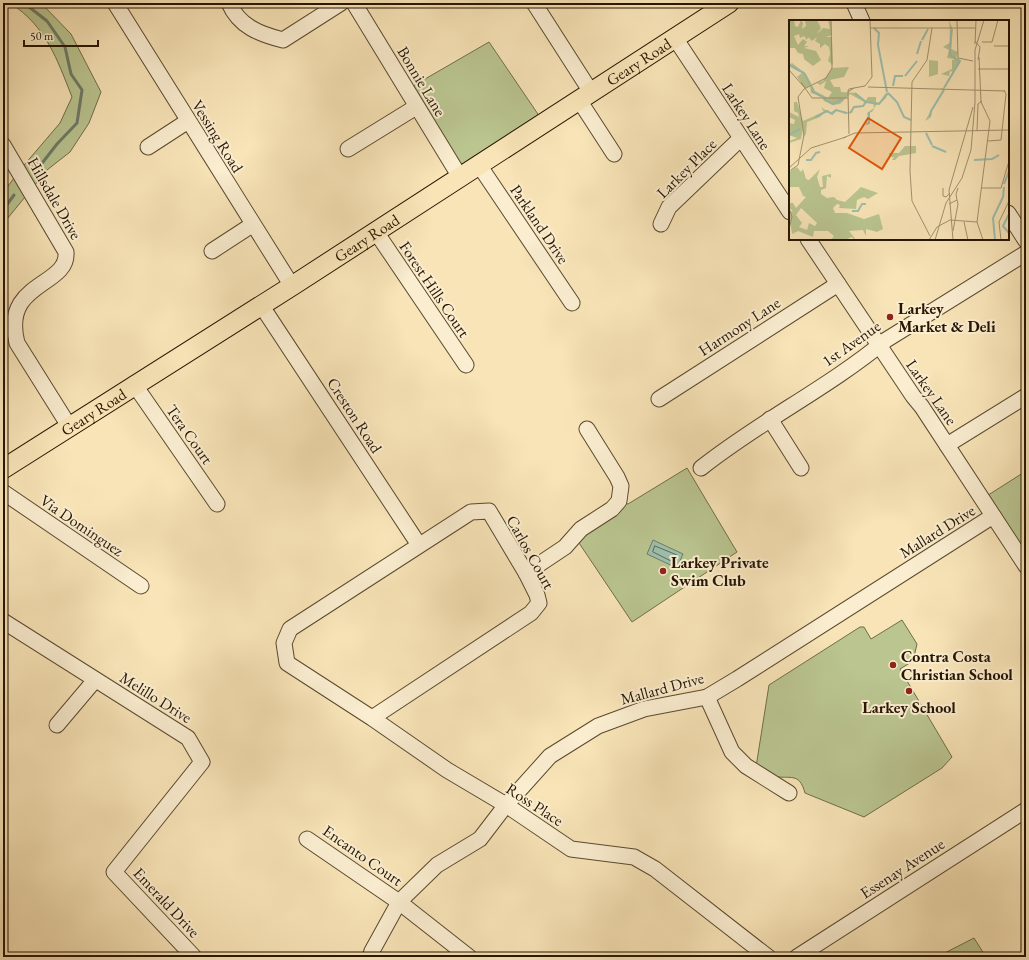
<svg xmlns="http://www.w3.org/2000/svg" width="1029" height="960" viewBox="0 0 1029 960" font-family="'EB Garamond',serif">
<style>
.green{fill:#bac590;stroke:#706d48}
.water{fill:#9dbfad;stroke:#6d7b68}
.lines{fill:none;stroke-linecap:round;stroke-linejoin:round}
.shore{stroke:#626a56;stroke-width:1}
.stream{stroke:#6d7b68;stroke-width:3}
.minor-casing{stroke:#5a492e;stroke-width:17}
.major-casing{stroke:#261500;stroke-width:21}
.minor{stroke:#faedd0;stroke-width:15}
.major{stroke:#f8e4b7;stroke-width:19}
.poi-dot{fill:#8f2418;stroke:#faedd0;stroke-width:1.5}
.labels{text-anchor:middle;stroke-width:4;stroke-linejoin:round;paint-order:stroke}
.street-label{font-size:16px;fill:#261500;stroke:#faedd0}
.poi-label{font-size:16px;font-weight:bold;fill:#261500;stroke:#faedd0;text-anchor:start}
.inset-river{fill:none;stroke:#9dbfad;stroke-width:2}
.inset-road{fill:none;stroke:#a4916e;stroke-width:1}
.view{fill:#de560b;fill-opacity:0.15;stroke:#de560b;stroke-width:2}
.inset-edge{fill:none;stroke:#261500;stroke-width:2}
</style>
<rect width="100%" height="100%" fill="#f8e4b7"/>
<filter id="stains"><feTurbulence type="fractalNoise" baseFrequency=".005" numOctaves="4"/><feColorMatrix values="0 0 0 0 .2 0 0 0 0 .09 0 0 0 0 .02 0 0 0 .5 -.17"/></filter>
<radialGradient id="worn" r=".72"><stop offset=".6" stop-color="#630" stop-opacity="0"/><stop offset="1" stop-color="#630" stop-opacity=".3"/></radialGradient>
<g class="green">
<path d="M10,3H41L71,34L101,92L89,123L70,152L47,170L3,224V193L19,171L60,123L72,97C57,59 46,26 10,3Z"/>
<polygon points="489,42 544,123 460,177 406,90"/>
<polygon points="687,468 737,552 632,622 575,537 619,501 628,504"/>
<polygon points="1026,471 1026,566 982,499"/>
<path d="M902,620L917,644L913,661L900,669L952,757L942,768L864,817L805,793C799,771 790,780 773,776C767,774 761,770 756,767L769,685L860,627H864L871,639Z"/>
<polygon points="974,938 986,957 937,957"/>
</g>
<polygon class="water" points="653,540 683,554 677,568 647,554"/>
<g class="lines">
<polygon class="shore" points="655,546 677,555 675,561 673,562 653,552"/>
<g class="stream">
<polyline points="24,3 47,21 65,47 71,74 82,90 77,123 57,144 36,171"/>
<polyline points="3,210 14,195"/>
</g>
<g class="minor-casing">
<g id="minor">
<polyline points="115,3 292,286"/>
<path d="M229,3C239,26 259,34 283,40L341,3"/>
<polyline points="354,3 460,177"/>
<polyline points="534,3 591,92"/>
<polyline points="854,3 862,21"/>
<polyline points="675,38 790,212"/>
<polyline points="579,100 614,154"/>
<path d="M3,145L66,252C69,287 1,281 17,343L69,426"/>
<polyline points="148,147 188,121"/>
<polyline points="348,149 416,107"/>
<polyline points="479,165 572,303"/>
<polyline points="1008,213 1026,241"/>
<polyline points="661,224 669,207 740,139"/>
<polyline points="376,232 466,365"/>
<polyline points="808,239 913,396 922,407 1026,566"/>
<polyline points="212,251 252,225"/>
<polyline points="261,305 419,545"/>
<polyline points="134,384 217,504"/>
<polyline points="659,399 838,284"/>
<polyline points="770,419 801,468"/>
<polyline points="947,445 1026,396"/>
<path d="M701,468C760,421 828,388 886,340L1026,253"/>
<polyline points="3,492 141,586"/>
<polyline points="526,573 565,547 581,529 612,509 619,501 621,486 617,477 587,429"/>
<polyline points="3,621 188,738 202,762 114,872 194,957"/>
<polyline points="707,697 732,752 746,766 789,793"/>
<polyline points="372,718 531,613 539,603 537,595 526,573 489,511 471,512 290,629 284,643 287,663 372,718 447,770 506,805 571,849 634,857 655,869 768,957"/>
<polyline points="57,725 95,680"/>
<polyline points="307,839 399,902 469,957"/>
<polyline points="370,957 372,951 399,902 437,865 480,839 506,805 550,756 598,726 644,709 707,697 737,679 993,516"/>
<polyline points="797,957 1026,810"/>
</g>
</g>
<g class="major-casing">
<g id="major">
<path id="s1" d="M3,469L292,286L729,3"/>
</g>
</g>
<use href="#minor" class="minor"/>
<use href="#major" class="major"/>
</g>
<g class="poi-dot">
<circle cx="890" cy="317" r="4"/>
<circle cx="663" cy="571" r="4"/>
<circle cx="893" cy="665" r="4"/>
<circle cx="909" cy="691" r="4"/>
</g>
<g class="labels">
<g class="street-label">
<text dy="6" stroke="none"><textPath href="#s1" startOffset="755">Geary Road</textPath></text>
<text transform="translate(422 81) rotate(59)" y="6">Bonnie Lane</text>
<text transform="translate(747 116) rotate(57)" y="6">Larkey Lane</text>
<text transform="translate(218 136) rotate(58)" y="6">Vessing Road</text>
<text transform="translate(686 168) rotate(-45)" y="6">Larkey Place</text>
<text transform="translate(55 198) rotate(60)" y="6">Hillsdale Drive</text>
<text transform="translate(540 224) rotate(56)" y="6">Parkland Drive</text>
<text dy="6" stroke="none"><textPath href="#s1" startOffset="431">Geary Road</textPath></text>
<text transform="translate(435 289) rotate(56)" y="6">Forest Hills Court</text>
<text transform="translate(739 326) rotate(-33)" y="6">Harmony Lane</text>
<text transform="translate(851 343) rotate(-35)" y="6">1st Avenue</text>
<text transform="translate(932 392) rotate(55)" y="6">Larkey Lane</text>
<text dy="6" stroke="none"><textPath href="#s1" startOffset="107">Geary Road</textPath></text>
<text transform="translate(355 415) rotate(57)" y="6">Creston Road</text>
<text transform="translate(190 434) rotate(55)" y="6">Tera Court</text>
<text transform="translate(82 525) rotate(34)" y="6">Via Dominguez</text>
<text transform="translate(937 531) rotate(-32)" y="6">Mallard Drive</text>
<text transform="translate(531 552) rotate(61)" y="6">Carlos Court</text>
<text transform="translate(662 688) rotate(-15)" y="6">Mallard Drive</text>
<text transform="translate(156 697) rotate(32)" y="6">Melillo Drive</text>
<text transform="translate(535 804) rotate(33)" y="6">Ross Place</text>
<text transform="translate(363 855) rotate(35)" y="6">Encanto Court</text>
<text transform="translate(902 868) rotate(-33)" y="6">Essenay Avenue</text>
<text transform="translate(167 902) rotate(47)" y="6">Emerald Drive</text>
</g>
<g class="poi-label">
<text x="898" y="314">Larkey<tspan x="898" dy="18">Market &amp; Deli</tspan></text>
<text x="671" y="568">Larkey Private<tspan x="671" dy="18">Swim Club</tspan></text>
<text x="901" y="662">Contra Costa<tspan x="901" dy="18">Christian School</tspan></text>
<text x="909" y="713" text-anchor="middle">Larkey School</text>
</g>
</g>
<g transform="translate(789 20)">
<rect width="220" height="220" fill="#f8e4b7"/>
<path d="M0,0H5L6,6L9,7L12,0L14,3L13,9L17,6L16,0H28L32,8L28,14L34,8L41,9L39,0H42L43,15L37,17H43L44,45L39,41L41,34L40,27L36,24L31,28V24L26,21L28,17L23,21L19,17L18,20L15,16L11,18L10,14L5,16L9,25L14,19L18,22L15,26H20L15,28L27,31L32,40L24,46L15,39L14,34L9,33L6,28H0ZM160,0L164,10L162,29L169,32L167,38L171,42L145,85L141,98L136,101L154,69L151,68H155L164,52L161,51L160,56L152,54L163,49V40L166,39L158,38L160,30L154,27L162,22ZM140,40L149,41V54L140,57ZM3,43L17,54L26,71L39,78L43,72L35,68L37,61L31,65L28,63L34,61L43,48L60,47L55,57L41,60L45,67H51L52,72L67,73L76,82L79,77H87V82L90,83L97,73V78L90,84L87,85L83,92L79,93L81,103L71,108L80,103L78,93L85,88L84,82L77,83L73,87L65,88L63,93L56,94L48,90L43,94L36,92L31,97L18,102L17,114L14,117V109L12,119L0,123V121L8,118L0,115V103L5,104L6,100L0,97V92L10,97L9,93L5,91V82H8L14,101L35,92L32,87L41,93L47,89L56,93L63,91L65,86H74L75,82L61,74L51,84L44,85L35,81L33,76L22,73L21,66L16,68L8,57L13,53L0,45ZM116,126H127V133L110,136L106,140H103L105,137H100V133H110ZM8,147L12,152L14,149L17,159L20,160L31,149L28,157L31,167H34L33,156L42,154V165V158L38,156L37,168L32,170V174L38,178L45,177L48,180L56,182L72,167L89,173L79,179L75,177L68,180L67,189L50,188L51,185L48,184L44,188L46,193H58L75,199L90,194L94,209L88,212L77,209V216L74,210L60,211L67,220L62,217L57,220H42L45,216L39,211H25L24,217L9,211L3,214L0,192L4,191L0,188V183H4L7,188L17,177L14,176L10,167H0V151ZM12,188L28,203L26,206L20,203L18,210L10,207L13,203L7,195Z" fill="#bac590" fill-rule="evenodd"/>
<path class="inset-river" d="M85,8L90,13L89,25L98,72M133,20L139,9M128,34L132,21M0,45L15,53L21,64M116,56L128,41M104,66L106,56H114M23,67L24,72L34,77M155,68L171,41L161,35L162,10M66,73L77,82M99,73L108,82L115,97L122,100M35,79L44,84L54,79M61,93L65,87L74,86L77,82L90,84L99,73M26,97L38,91L43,94L47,90L58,93M141,97L142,91L155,70M77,104L80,103V92M137,113L143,125M0,115L11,109M143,126L157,132M17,140H22L27,133L31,132M185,140L203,139L210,135M215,164L220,151M63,191H69L73,184H77M220,194L214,206L220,213M206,220L204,198L214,177L215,167"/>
<path class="inset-road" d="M168,0L169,38L184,41M81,8H186M186,21L191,27L189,40M193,22H203L209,0M186,24L187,0M205,26H220M190,37L192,82L201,101L188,202L194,220M189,49H220M0,50L16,68L12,62M79,67L216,71M16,68L23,78H59M65,68L76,66L83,57L81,0M59,72L65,68L60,69L59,71V74L60,114M188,111L189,84L193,81M54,118L66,113L220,110M199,121L212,120L217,74L215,70M0,148L22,128L57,117M2,150L9,145L15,115L9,77L15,69L37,58L43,48L42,0M154,168V176L157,177L161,173M192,168H212L220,141M168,180L167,174L169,168M160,184L168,180L169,184L164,211M0,188L3,197L0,209M175,202L179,220M141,216L123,181L121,151L123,62L138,40L143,8M140,220L148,207L161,200L188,202M146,220L157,183L173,158L182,130L186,82V30L195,0M164,220L160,170L184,87M212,220L210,202L220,181"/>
<path class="view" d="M79,98L112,118L93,149L60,128Z"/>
<rect width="220" height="220" class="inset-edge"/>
</g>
<rect width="1029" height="960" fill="none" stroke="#f8e4b7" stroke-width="16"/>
<rect x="4" y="4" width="1021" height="952" fill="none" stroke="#261500" stroke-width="2"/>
<rect x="8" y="8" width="1013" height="944" fill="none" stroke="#261500"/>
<path d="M24 40v6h74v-6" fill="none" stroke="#261500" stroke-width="2"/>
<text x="30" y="40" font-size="12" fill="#261500" stroke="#faedd0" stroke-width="3" paint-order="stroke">50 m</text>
<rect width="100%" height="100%" filter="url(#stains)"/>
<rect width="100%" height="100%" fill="url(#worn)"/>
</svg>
